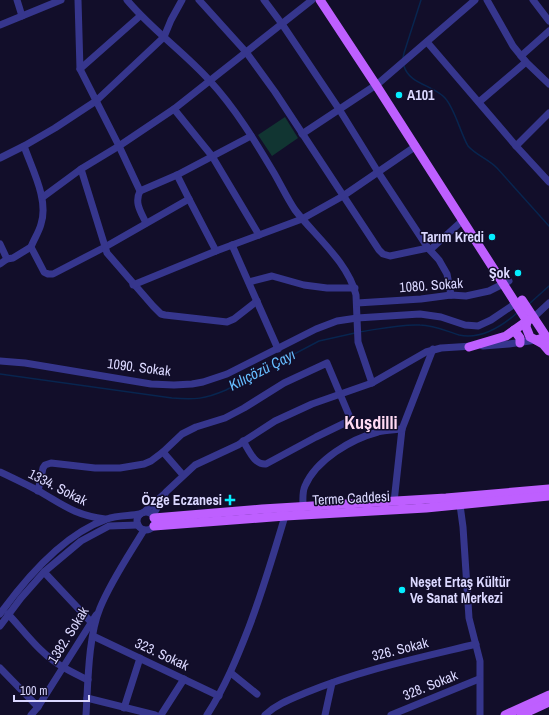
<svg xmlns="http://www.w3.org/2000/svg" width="549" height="715" viewBox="0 0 549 715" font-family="'Archivo Narrow',sans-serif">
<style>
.green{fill:#113532}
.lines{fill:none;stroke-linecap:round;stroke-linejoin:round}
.stream{stroke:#08254f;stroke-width:1.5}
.minor{stroke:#36368d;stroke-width:7}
.major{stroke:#be5fff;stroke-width:9}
.poi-dot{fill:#04eeff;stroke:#120e2a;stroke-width:1.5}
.labels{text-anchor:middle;stroke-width:3;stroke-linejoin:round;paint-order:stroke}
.poi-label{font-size:14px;font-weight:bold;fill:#dbd8ff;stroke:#120e2a;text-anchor:end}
.street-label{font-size:14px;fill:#dbd8ff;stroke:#120e2a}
.water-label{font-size:15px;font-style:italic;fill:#66bdff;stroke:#120e2a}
.district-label{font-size:18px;font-weight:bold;fill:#ffdaf3;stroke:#120e2a}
</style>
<rect width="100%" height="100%" fill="#120e2a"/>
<polygon class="green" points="285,117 298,138 272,156 258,135"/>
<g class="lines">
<g class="stream">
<polyline points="403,58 404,53 421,0"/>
<path d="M404,66C409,84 433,85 445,98C455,109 460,132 468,146C476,155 488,159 497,168L549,226"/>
<polyline points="529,304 549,286"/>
<path d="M359,332C379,329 400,324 420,325C434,325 446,331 459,335C481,340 501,327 517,313"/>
<path d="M0,374L172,398C195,400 205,399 226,390L319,341L355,333"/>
</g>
<g class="minor">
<polyline points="17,0 22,16"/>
<path d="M78,0L80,69L119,146L140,191C134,203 141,212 146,223"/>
<path d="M127,0C152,30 184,52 210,81C235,108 255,141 274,173C281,185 287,198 295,210C315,236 348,262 356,295L358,342L372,383"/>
<polyline points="199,0 246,52 275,92 379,250 383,254 390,256 428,248"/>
<polyline points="264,0 282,24 339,109 378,172 428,248 439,260 447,274 451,295"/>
<polyline points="487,0 513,46 526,62 549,84"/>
<polyline points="533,0 549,21"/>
<polyline points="0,25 61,0"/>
<polyline points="427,42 516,146 549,182"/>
<polyline points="521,56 549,31"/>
<polyline points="80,69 140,16"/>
<polyline points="380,82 475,0"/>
<polyline points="479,102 526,62"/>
<polyline points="174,109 212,156 259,235"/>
<polyline points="302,134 376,85"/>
<path d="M24,146C32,169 49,200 41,224C39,232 34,239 31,247L44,272L48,274H53L105,247L189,199"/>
<polyline points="516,146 549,113"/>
<polyline points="0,158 24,146 55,128 96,101 164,37 171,20 182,0"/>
<polyline points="81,169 107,253 153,306 161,314 165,315 227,322 234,319 257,301"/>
<polyline points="177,175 189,199 216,251"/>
<polyline points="140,191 177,175 251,136"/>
<polyline points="43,197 81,169 119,146 174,109 312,0"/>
<polyline points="0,244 7,259 13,258 31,247"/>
<polyline points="232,245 278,349"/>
<polyline points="430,250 463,220"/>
<polyline points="0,264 7,259"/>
<polyline points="249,282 272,276 304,285 327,288 355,288"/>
<polyline points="133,285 216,251 302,219 343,196 416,146"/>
<polyline points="357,303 421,299 451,295 466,296 489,291 509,281"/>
<polyline points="534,317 549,303"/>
<polyline points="483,346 509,344 536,340"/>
<polyline points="0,361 25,363 151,384 174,385 192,384 203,382 227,374 316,329 337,321 357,318 420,314 441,317 465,325 478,326 491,320 519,301"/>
<path d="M163,452L182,434L196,427L225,418L244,408L284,383L327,363L351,420L316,437L266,464C254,465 249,450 243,441"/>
<path d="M0,472C13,478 25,484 37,490C62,504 74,515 105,519"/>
<polyline points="38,491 43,468 45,465 51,463 95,468 120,468 144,464 151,461 163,452 183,475"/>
<polyline points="394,502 402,429 433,349"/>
<polyline points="460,505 463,527 469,618 480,661 480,715"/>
<path d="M303,507C303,500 302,492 305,486C316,460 351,439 378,432C385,430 394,430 402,429"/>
<circle cx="146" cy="521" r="9"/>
<polyline points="144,512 163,495"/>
<polyline points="153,515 166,492 195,465 238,445 275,421 312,404 372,383 426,352 441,348 473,346"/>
<polyline points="44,572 91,622"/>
<path d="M0,614C26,578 64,534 107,519C117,515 130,516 140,514"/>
<path d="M8,614C25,632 41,655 63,667C71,672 80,676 88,680"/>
<polyline points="0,626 21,598 44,572 81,541 109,526 138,525"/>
<polyline points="93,636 219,696"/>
<polyline points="0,668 38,707"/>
<polyline points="231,673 257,694"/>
<polyline points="87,698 155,715"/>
<polyline points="124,708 140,658"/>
<polyline points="31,715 38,707 96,615"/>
<path d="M86,715C88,684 88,637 100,608C111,581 129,555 144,530"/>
<polyline points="161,715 184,679"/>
<path d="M207,715C225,687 237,658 249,627C263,590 274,553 285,516"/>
<path d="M265,715C277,704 291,699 305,693C360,670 418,658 476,644"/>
<polyline points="325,715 332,683"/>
<polyline points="391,715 479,679"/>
</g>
<g class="major">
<polyline points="320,0 376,85 527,321 506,336 469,347"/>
<polyline points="522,300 549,341"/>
<polyline points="529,320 527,321 526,327 530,337 536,340 546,337"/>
<polyline points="514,330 520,338 520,343"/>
<polyline points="536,340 543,344 549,351"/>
<polyline points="154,518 262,509 446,498 549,489"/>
<polyline points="154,526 285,516 426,508 549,496"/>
<polyline points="505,715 549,695"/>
<polyline points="521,715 549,702"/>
</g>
</g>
<g class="poi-dot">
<circle cx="399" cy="95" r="4"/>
<circle cx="492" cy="237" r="4"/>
<circle cx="518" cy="273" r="4"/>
<path d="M228 494h4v4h4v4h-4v4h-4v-4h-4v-4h4z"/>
<circle cx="402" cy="590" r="4"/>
</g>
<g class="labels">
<g class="poi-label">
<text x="407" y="100" text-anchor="start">A101</text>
<text x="484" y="242">Tarım Kredi</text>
<text x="510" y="278">Şok</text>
<text x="222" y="505">Özge Eczanesi</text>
<text x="410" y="587" text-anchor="start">Neşet Ertaş Kültür<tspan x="410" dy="16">Ve Sanat Merkezi</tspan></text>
</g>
<g class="street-label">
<text transform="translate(431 285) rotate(-4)" y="5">1080. Sokak</text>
<text transform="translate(139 367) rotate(7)" y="5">1090. Sokak</text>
<text transform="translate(58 487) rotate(27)" y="5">1334. Sokak</text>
<text transform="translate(351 498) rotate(-3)" y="5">Terme Caddesi</text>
<text transform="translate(68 635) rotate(-58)" y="5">1382. Sokak</text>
<text transform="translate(400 649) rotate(-14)" y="5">326. Sokak</text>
<text transform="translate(162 654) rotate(25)" y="5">323. Sokak</text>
<text transform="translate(430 685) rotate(-22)" y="5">328. Sokak</text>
</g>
<g class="water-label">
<text transform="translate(262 370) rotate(-27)" y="5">Kılıçözü Çayı</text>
</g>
<g class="district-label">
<text x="371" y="429">Kuşdilli</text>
</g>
</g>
<path d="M14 695v6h75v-6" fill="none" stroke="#dbd8ff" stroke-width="2"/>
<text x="20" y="695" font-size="12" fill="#dbd8ff" stroke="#120e2a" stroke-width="3" paint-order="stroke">100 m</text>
</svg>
